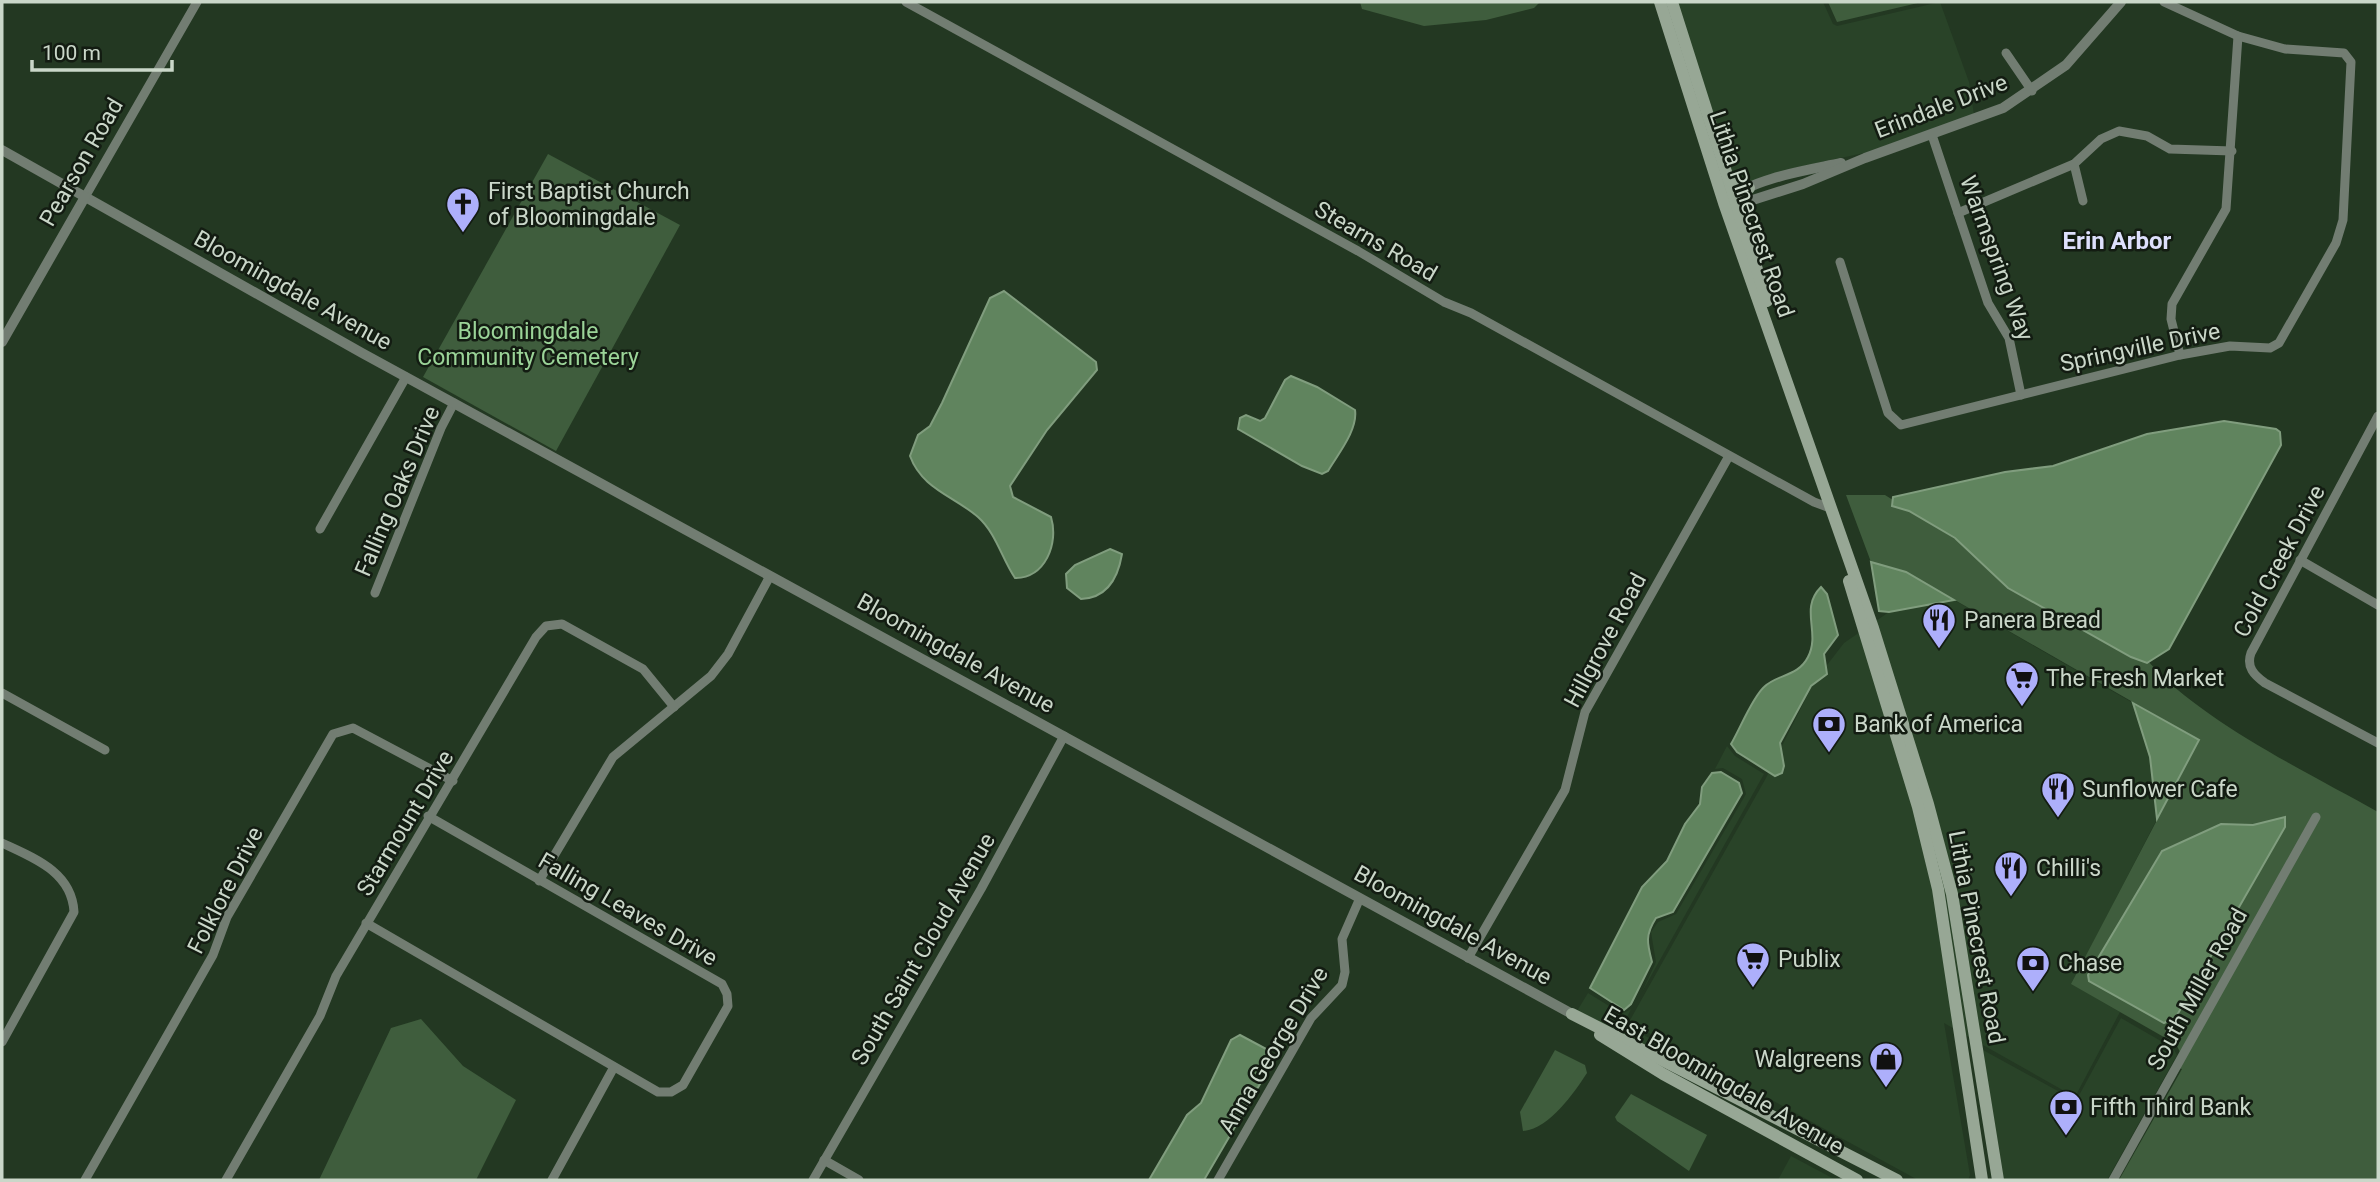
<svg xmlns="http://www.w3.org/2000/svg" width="2380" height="1182" viewBox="0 0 2380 1182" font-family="Roboto,sans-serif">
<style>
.built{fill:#294328}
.green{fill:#3f5d3d}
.water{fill:#60845e;stroke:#809d7e;stroke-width:2}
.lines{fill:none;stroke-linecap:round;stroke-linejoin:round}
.minor{stroke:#727d72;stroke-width:9}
.tertiary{stroke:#727d72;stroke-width:10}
.secondary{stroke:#97a795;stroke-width:12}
.labels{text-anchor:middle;stroke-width:5;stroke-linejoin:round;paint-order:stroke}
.street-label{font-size:23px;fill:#cad7c9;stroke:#131c12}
.poi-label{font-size:23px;fill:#cad7c9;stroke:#131c12;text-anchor:start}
.park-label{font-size:23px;fill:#9bd498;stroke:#131c12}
.neighbourhood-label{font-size:24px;font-weight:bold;fill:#dee0fd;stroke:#131c12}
</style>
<rect width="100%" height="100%" fill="#233822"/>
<g class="built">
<polygon points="1677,2 1823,2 1833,24 1837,26 1940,2 1969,82 1974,115 1864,153 1798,167 1749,183 1733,176"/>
<polygon points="1954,600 2133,703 2150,757 2157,819 2072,984 2120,1012 2075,1097 1944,1023 1970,1175 1968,1180 1918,1180 1629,1022 1766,778 1814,682 1844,643 1889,612"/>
<polygon points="1727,746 1735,756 1764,774 1642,992 1656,962 1651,932 1658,922 1676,914 1746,794 1742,779 1723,768 1715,769"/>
<polygon points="1588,993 1622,1014 1631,1009 1625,1021 1627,1026 1735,1085 1732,1090 1577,1011"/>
<polygon points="2121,1018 2173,1048 2177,1055 2107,1180 2004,1180 1983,1050 2076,1101"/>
<polygon points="1791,1156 1836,1180 1778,1180"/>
</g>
<g class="green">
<polygon points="1360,2 1540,2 1534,8 1486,20 1424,26 1362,9"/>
<polygon points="1828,2 1922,2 1837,22"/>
<polygon points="548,154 680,225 556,451 423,377"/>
<path d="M1846,495H1885L2147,660C2200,721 2307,772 2378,812V1180H2119L2182,1069L2176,1067L2182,1056L2176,1044L2071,984L2199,740L1906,572L1871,562Z"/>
<polygon points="421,1019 463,1066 516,1100 476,1180 319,1180 391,1028"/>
<path d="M1555,1050L1585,1065L1587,1073C1574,1093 1549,1129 1523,1131L1520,1112Z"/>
<polygon points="1631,1094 1707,1135 1689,1171 1617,1121 1615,1117"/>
</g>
<g class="water">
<path d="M1004,291L1096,362L1097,370L1047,430L1010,486L1013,497L1051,517C1059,544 1045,578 1015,578C1002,559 996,533 978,517C954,496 922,489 910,456L918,435L930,426L942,403L990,298Z"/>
<path d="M1291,376L1317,387L1355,410C1358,430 1338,454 1328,471L1322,474L1302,466L1238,429L1240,418L1246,415L1260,421L1265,418L1285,380Z"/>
<polygon points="2224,421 2276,429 2280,432 2281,445 2169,649 2147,663 2131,657 2008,588 1955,538 1909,511 1892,506 1893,497 2005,472 2053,466 2147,434"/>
<path d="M1110,549L1122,554C1118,578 1107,598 1081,599L1067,588L1066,574L1075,565Z"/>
<polygon points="1871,562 1906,572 1954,600 1889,612 1879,611"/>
<path d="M1821,587L1827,594L1838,635L1824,654L1827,674L1811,686L1780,743L1784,766L1782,773L1775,776L1737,752L1731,744C1740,729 1752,698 1764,687C1777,674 1798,677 1808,657C1821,632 1799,609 1821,587Z"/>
<polygon points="2133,703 2199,740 2157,819 2150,757"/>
<path d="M1721,772L1739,783L1742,793L1673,912L1656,918C1645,935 1647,943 1652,962L1631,1004L1624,1010L1590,988L1642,887L1667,861L1685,824L1700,804L1702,787L1712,773Z"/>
<polygon points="2285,817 2285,827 2176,1017 2164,1023 2089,981 2088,975 2162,851 2221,824 2253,825"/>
<polygon points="1240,1035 1270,1051 1274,1060 1204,1180 1149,1180 1187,1115 1201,1103 1231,1040"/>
</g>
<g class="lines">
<g class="minor">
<polyline points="906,2 1358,251 1444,302 1471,313 1814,502 1830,508"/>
<polyline points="2006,53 2032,91"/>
<polyline points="1932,135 1988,303 2009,338 2021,395"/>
<polyline points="2074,164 2083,201"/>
<polyline points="85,197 197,2"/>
<polyline points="1958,213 2074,164 2101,139 2119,131 2147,136 2170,149 2232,151"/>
<polyline points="1840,262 1888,413 1901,425 2180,355 2230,346 2270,348 2279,343 2336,243 2343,220 2351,62 2344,53 2285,49 2238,36 2164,2"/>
<polyline points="2180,355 2171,319 2172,304 2226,209 2238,36"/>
<path d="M2378,416L2251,653C2246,667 2254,675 2265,683L2378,743"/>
<polyline points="320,529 406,377"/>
<polyline points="2300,560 2378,605"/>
<polyline points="375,593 441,428 454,403"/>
<polyline points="2,693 105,750"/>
<path d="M2,843C34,858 72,872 74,912L2,1042"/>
<polyline points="539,881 613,757 711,676 728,654 770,576"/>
<polyline points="366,923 658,1092 671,1092 683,1085 728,1006 727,994 722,984 428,816"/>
<polyline points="1468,958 1565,790 1585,712 1729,456"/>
<polyline points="824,1160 859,1180"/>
<polyline points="85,1180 213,955 227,917 333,734 353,728 453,781"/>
<polyline points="226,1180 320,1016 336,976 536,637 546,626 562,624 643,669 674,707"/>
<polyline points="552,1180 614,1067"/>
<polyline points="813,1180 981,889 1064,736"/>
<polyline points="1218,1180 1311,1018 1342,985 1345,972 1342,939 1360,898"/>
<polyline points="2113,1180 2316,817"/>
</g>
<g class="tertiary">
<polyline points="2,150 362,353 1572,1014"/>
<path d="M1728,200C1753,178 1809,170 1841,163"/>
<polyline points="1729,204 1737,205 1803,184 1865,158 2003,108 2066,65 2121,2"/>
<polyline points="2,342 85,197"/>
</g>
<g class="secondary">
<polyline points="1660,2 1724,203 1873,628 1928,804 1952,894 1998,1180"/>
<polyline points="1672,2 1767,301"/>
<polyline points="1729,180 1749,188"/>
<polyline points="1849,581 1918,807 1938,889 1982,1180"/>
<polyline points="1572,1014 1897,1180"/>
<polyline points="1600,1035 1663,1074 1857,1180"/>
</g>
</g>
<defs>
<g id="church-pin" transform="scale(1.75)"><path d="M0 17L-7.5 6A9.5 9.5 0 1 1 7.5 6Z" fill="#adaffb" stroke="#131c12"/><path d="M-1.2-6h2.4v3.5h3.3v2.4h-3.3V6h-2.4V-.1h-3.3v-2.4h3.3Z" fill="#111"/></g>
<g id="restaurant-pin" transform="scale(1.75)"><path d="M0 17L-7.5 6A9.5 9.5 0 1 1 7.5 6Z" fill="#adaffb" stroke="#131c12"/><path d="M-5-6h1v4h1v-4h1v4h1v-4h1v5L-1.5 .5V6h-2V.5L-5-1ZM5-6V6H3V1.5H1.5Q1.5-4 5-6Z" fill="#111"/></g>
<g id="supermarket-pin" transform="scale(1.75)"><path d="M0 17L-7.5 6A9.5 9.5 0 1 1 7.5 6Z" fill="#adaffb" stroke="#131c12"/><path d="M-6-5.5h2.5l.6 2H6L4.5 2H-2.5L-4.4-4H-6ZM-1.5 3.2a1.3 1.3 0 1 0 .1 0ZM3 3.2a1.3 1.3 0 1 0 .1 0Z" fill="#111"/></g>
<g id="bank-pin" transform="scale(1.75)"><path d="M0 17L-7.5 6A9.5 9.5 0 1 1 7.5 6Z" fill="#adaffb" stroke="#131c12"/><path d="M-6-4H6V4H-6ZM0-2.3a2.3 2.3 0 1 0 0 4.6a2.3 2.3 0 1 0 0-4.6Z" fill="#111"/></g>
<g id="shop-pin" transform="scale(1.75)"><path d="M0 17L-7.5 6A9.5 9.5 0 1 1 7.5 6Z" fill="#adaffb" stroke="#131c12"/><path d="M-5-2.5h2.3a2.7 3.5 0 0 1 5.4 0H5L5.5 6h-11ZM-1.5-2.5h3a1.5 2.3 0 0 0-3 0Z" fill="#111"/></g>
</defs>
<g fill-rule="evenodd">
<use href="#church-pin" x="463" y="204"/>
<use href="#restaurant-pin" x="1939" y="620"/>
<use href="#supermarket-pin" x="2022" y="678"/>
<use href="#bank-pin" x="1829" y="724"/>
<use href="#restaurant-pin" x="2058" y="789"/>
<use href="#restaurant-pin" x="2011" y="868"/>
<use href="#supermarket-pin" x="1753" y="959"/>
<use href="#bank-pin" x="2033" y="963"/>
<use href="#shop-pin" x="1886" y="1059"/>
<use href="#bank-pin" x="2066" y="1107"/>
</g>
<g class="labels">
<g class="street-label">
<text transform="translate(1941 106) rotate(-21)" y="8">Erindale Drive</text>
<text transform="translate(81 162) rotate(-60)" y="8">Pearson Road</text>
<text transform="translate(1752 214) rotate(71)" y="8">Lithia Pinecrest Road</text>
<text transform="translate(1376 241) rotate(30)" y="8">Stearns Road</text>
<text transform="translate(1997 258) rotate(70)" y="8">Warmspring Way</text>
<text transform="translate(293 290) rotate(29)" y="8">Bloomingdale Avenue</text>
<text transform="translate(2140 347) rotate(-12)" y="8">Springville Drive</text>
<text transform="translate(397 491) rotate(-67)" y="8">Falling Oaks Drive</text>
<text transform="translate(2279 561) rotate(-62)" y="8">Cold Creek Drive</text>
<text transform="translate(1605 640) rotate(-62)" y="8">Hillgrove Road</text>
<text transform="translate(956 653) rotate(29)" y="8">Bloomingdale Avenue</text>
<text transform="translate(405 823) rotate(-59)" y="8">Starmount Drive</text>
<text transform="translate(225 890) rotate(-63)" y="8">Folklore Drive</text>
<text transform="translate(628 909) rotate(30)" y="8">Falling Leaves Drive</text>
<text transform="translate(1453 925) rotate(29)" y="8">Bloomingdale Avenue</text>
<text transform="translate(1977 937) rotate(79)" y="8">Lithia Pinecrest Road</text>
<text transform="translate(923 949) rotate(-60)" y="8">South Saint Cloud Avenue</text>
<text transform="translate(2197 989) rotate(-61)" y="8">South Miller Road</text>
<text transform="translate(1273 1050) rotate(-59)" y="8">Anna George Drive</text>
<text transform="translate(1724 1080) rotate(30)" y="8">East Bloomingdale Avenue</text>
</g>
<g class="poi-label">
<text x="488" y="199">First Baptist Church<tspan x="488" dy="26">of Bloomingdale</tspan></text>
<text x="1964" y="628">Panera Bread</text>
<text x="2046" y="686">The Fresh Market</text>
<text x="1854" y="732">Bank of America</text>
<text x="2082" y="797">Sunflower Cafe</text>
<text x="2036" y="876">Chilli's</text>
<text x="1778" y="967">Publix</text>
<text x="2058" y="971">Chase</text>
<text x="1862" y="1067" text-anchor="end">Walgreens</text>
<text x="2090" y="1115">Fifth Third Bank</text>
</g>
<g class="park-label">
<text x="528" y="339">Bloomingdale<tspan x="528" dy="26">Community Cemetery</tspan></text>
</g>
<g class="neighbourhood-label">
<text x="2117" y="249">Erin Arbor</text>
</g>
</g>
<rect width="2380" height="1182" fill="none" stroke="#cad7c9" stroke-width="7"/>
<path d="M32 60v10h140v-10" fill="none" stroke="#cad7c9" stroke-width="3.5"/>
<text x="42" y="60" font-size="21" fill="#cad7c9" stroke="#131c12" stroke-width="5" paint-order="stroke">100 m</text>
</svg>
